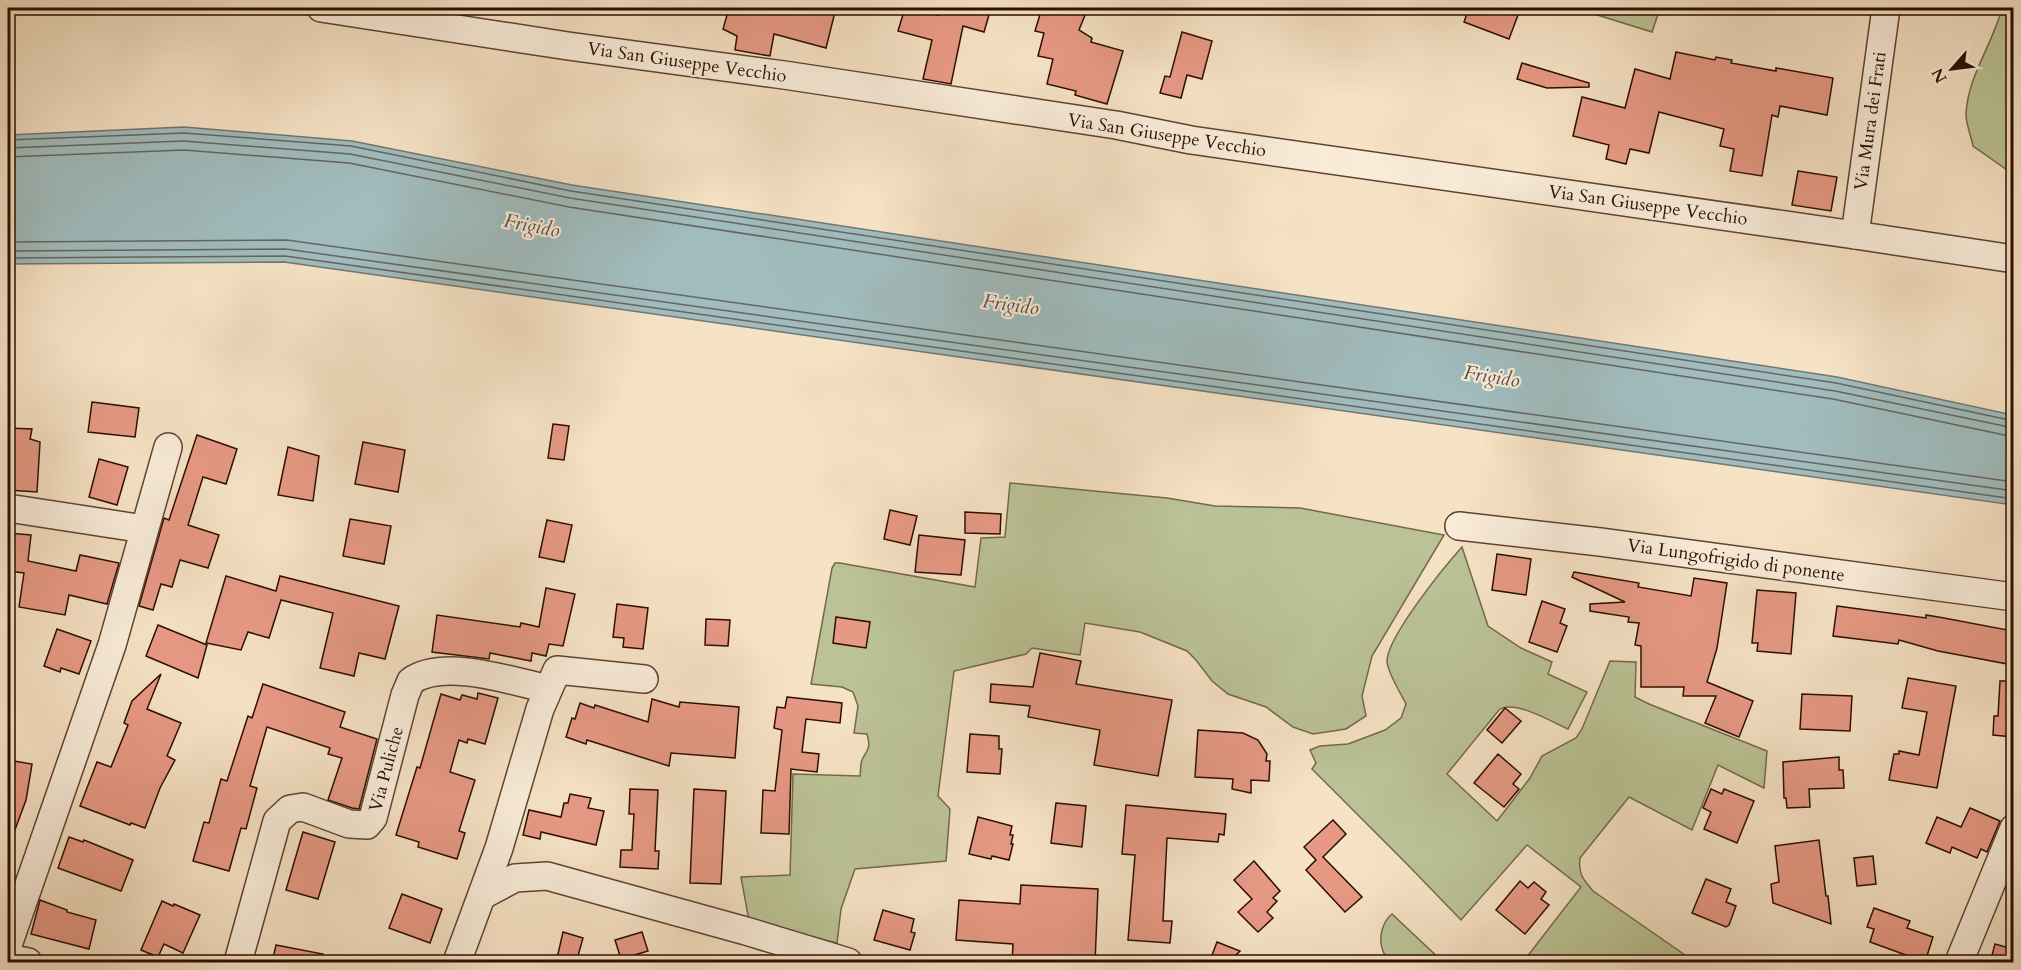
<svg xmlns="http://www.w3.org/2000/svg" width="2021" height="970" viewBox="0 0 2021 970" font-family="Cardo,serif">
<style>
.green{fill:#bbc396;stroke:#74684b;stroke-width:1.5}
.water{fill:#a0bcbe;stroke:#727672;stroke-width:1.5}
.lines{fill:none;stroke-linecap:round;stroke-linejoin:round}
.shore{stroke:#66655f;stroke-width:1.5}
.building{fill:#e79985;stroke:#2c0e00;stroke-width:1.5}
.minor-casing{stroke:#5e4331;stroke-width:30}
.minor{stroke:#f9ecd9;stroke-width:27}
.labels{text-anchor:middle;stroke-width:4.5;stroke-linejoin:round;paint-order:stroke}
.street-label{font-size:18px;fill:#2c0e00;stroke:#f9ecd9}
.water-label{font-size:20px;font-style:italic;fill:#554b42;stroke:#f9ecd9}
</style>
<rect width="100%" height="100%" fill="#f6e2c5"/>
<filter id="stains"><feTurbulence type="fractalNoise" baseFrequency=".00333" numOctaves="4"/><feColorMatrix values="0 0 0 0 .2 0 0 0 0 .09 0 0 0 0 .02 0 0 0 .5 -.17"/></filter>
<radialGradient id="worn" r=".72"><stop offset=".6" stop-color="#630" stop-opacity="0"/><stop offset="1" stop-color="#630" stop-opacity=".3"/></radialGradient>
<g class="green">
<polygon points="1575,8 1660,8 1652,32"/>
<path d="M2002,8H2013V174L1973,146C1971,136 1966,124 1966,114C1968,75 1993,44 2002,8Z"/>
<path d="M1010,483L1167,498L1215,506L1300,508L1444,535L1372,656L1362,696L1366,716L1346,729L1313,734L1293,727L1266,707L1228,694L1212,681L1196,660L1187,651L1140,632L1085,623L1080,655L1032,648L1026,654L954,671L938,796L950,809L946,861L855,869L841,909L837,943L749,921L741,877L790,875L793,774L860,776C861,771 860,764 862,760C868,748 871,749 867,734L854,733L858,706L853,692L842,687L811,684L832,568L835,563H840L975,587L981,538L1005,537Z"/>
<path d="M1462,547L1488,626L1521,648L1552,662L1548,674L1587,692L1568,729C1552,722 1514,699 1499,710L1447,774L1497,821L1530,778L1542,756L1576,738L1582,729L1610,661L1636,662L1635,697L1649,704L1767,751L1764,788L1718,765L1692,830L1629,797L1580,858C1578,874 1583,879 1593,891L1695,962H1523L1581,887L1527,845L1461,920L1405,862L1312,769L1316,763L1310,750L1320,746L1348,744L1385,730L1401,718L1406,704C1401,694 1388,673 1387,662C1386,638 1445,566 1462,547Z"/>
<path d="M1392,914L1443,962H1392C1389,959 1384,955 1383,951C1378,939 1382,922 1392,914Z"/>
</g>
<polygon class="water" points="184,127 352,141 572,185 1837,377 2013,415 2013,505 284,262 8,264 8,135"/>
<g class="lines">
<g class="shore">
<polyline points="8,140 184,133 351,146 571,191 1836,383 2014,421"/>
<polyline points="8,148 184,141 350,154 570,198 1835,391 2014,428"/>
<polyline points="8,157 184,150 349,163 569,207 1833,399 2014,437"/>
<polyline points="8,242 287,240 2014,482"/>
<polyline points="8,251 286,249 2014,491"/>
<polyline points="8,258 285,256 2014,499"/>
</g>
</g>
<g class="building">
<polygon points="729,8 836,8 826,48 774,34 770,56 735,50 737,36 723,29"/>
<polygon points="905,8 938,15 940,8 991,8 984,32 963,26 951,84 923,79 932,40 898,31"/>
<polygon points="1042,8 1088,8 1079,30 1092,38 1091,42 1123,51 1107,104 1075,95 1076,91 1047,84 1053,59 1038,56 1044,33 1035,31"/>
<polygon points="1469,8 1514,8 1512,13 1518,15 1509,39 1464,22"/>
<polygon points="1182,32 1212,41 1202,79 1187,75 1181,98 1160,93 1165,76 1170,77"/>
<polygon points="1676,52 1715,60 1716,57 1732,60 1731,63 1776,71 1776,68 1833,78 1827,115 1780,106 1778,117 1772,115 1762,176 1730,171 1734,149 1720,146 1724,129 1659,112 1649,153 1630,149 1626,164 1606,159 1609,145 1573,136 1582,97 1625,108 1635,69 1670,79"/>
<polygon points="1522,63 1589,83 1589,87 1547,88 1517,79"/>
<polygon points="1798,171 1837,177 1831,211 1792,205"/>
<polygon points="92,402 139,408 135,437 88,432"/>
<polygon points="553,424 569,426 564,460 548,458"/>
<polygon points="8,428 32,429 30,439 40,442 37,492 8,490"/>
<polygon points="197,435 237,449 226,484 203,477 188,525 219,535 208,568 180,560 172,587 161,584 153,610 139,606 164,518 169,520"/>
<polygon points="363,442 405,450 398,492 355,484"/>
<polygon points="288,447 319,456 313,501 278,495"/>
<polygon points="99,459 128,467 117,505 89,497"/>
<polygon points="890,510 917,516 910,545 884,539"/>
<polygon points="965,512 1001,514 1000,534 965,533"/>
<polygon points="350,519 391,526 384,564 343,556"/>
<polygon points="547,520 572,525 564,562 539,557"/>
<polygon points="8,533 31,535 28,561 76,571 80,555 119,563 107,604 69,595 65,615 19,607 24,573 8,571"/>
<polygon points="919,535 965,540 961,575 915,572"/>
<polygon points="1497,554 1531,559 1526,595 1492,590"/>
<polygon points="1574,572 1639,583 1638,587 1691,596 1694,578 1727,583 1717,648 1707,682 1753,701 1739,737 1705,723 1716,696 1683,696 1684,687 1641,687 1641,646 1635,645 1639,623 1628,622 1629,617 1590,611 1590,604 1625,602 1572,577"/>
<polygon points="226,576 276,591 280,576 399,606 385,659 359,653 354,676 320,668 333,613 281,600 269,638 248,632 241,650 206,643"/>
<polygon points="546,588 575,594 563,646 549,644 546,656 532,653 531,661 490,653 489,659 432,652 437,615 520,627 521,623 539,627"/>
<polygon points="1757,590 1796,593 1791,654 1757,651 1758,643 1752,643"/>
<polygon points="1542,601 1565,609 1560,623 1567,626 1557,652 1529,642"/>
<polygon points="617,604 648,608 643,649 623,647 624,638 613,637"/>
<polygon points="1837,606 1926,618 1926,615 1944,618 2013,631 2013,665 1938,651 1899,640 1898,644 1833,636"/>
<polygon points="836,617 870,622 866,648 833,643"/>
<polygon points="706,619 730,620 728,646 705,645"/>
<polygon points="158,625 207,645 198,678 146,656"/>
<polygon points="57,629 91,641 79,674 61,668 60,672 44,666"/>
<polygon points="1040,653 1081,661 1076,684 1172,700 1158,776 1094,765 1100,730 1028,717 1030,706 990,702 991,684 1033,687"/>
<polygon points="161,674 147,709 181,723 167,756 175,760 160,788 145,828 131,823 130,825 80,806 97,762 111,767 128,725 124,723 132,701"/>
<polygon points="1908,678 1956,686 1937,788 1889,780 1894,754 1899,754 1899,751 1919,755 1927,712 1902,708"/>
<polygon points="2000,681 2013,681 2013,737 1993,735 1994,716 1998,716"/>
<polygon points="263,684 345,712 340,727 377,739 359,809 352,808 328,800 342,758 328,754 330,748 267,727 250,786 257,788 246,829 241,828 229,871 193,861 204,822 209,823 221,779 227,781 248,716 252,718"/>
<polygon points="478,693 498,698 485,744 468,739 467,743 459,740 450,772 475,780 459,831 465,833 457,859 418,847 419,842 396,835 417,767 420,768 441,694 460,700 462,695 477,699"/>
<polygon points="1802,694 1852,696 1850,731 1800,729"/>
<polygon points="787,697 842,703 840,723 806,719 802,752 819,754 817,772 791,769 789,834 761,833 763,790 775,791 782,730 774,728 777,707 785,708"/>
<polygon points="652,699 679,707 680,702 739,707 735,758 671,753 669,766 587,740 586,744 566,737 572,718 575,719 580,703 594,708 595,705 648,722"/>
<polygon points="1505,708 1521,721 1502,743 1487,730"/>
<polygon points="1198,730 1243,733 1258,740 1267,754 1266,761 1270,761 1269,781 1251,780 1251,793 1232,789 1233,779 1195,777"/>
<polygon points="970,734 999,736 999,749 1002,749 1000,774 967,772"/>
<polygon points="1498,754 1521,774 1513,784 1519,789 1504,807 1474,783"/>
<polygon points="1839,757 1839,770 1843,770 1844,788 1809,789 1810,807 1787,808 1786,798 1784,798 1783,762"/>
<polygon points="8,760 32,764 26,800 9,846 8,845"/>
<polygon points="630,789 658,790 655,851 659,851 658,869 620,867 621,850 632,850 634,814 629,814"/>
<polygon points="694,789 726,791 721,884 690,883"/>
<polygon points="1711,789 1722,794 1724,789 1754,801 1737,843 1704,829 1711,812 1703,808"/>
<polygon points="570,794 591,798 588,808 604,811 596,845 541,832 540,839 523,835 529,810 561,817 564,803 568,803"/>
<polygon points="1056,803 1086,806 1082,847 1051,843"/>
<polygon points="1126,805 1226,814 1224,835 1219,834 1218,842 1167,838 1163,921 1172,921 1170,943 1128,940 1135,855 1122,854"/>
<polygon points="1970,808 2000,821 1987,852 1981,849 1977,858 1952,847 1950,853 1926,843 1937,817 1961,827"/>
<polygon points="978,817 1012,826 1010,835 1013,835 1011,844 1013,844 1009,860 992,856 991,859 969,854"/>
<polygon points="1333,820 1346,834 1323,857 1362,897 1345,912 1306,870 1316,860 1304,847"/>
<polygon points="303,832 335,842 318,899 286,890"/>
<polygon points="69,837 83,842 84,840 133,860 121,891 58,868"/>
<polygon points="1819,840 1826,896 1828,896 1831,924 1773,903 1771,884 1779,882 1775,846"/>
<polygon points="1873,856 1876,884 1857,886 1854,858"/>
<polygon points="1254,861 1280,891 1273,898 1277,901 1267,912 1273,918 1258,932 1238,912 1252,899 1234,880"/>
<polygon points="1706,879 1731,889 1726,902 1736,906 1729,925 1726,927 1692,913"/>
<polygon points="1520,881 1528,888 1534,882 1546,892 1541,899 1549,905 1525,934 1496,910"/>
<polygon points="1021,885 1098,889 1095,963 1012,963 1013,944 956,940 959,900 1020,904"/>
<polygon points="402,894 442,909 430,943 389,928"/>
<polygon points="40,900 67,910 67,912 96,920 89,949 31,934"/>
<polygon points="162,901 173,906 174,904 200,915 183,953 164,944 158,957 141,950"/>
<polygon points="1874,908 1910,921 1907,928 1933,937 1925,962 1870,942 1874,929 1867,927"/>
<polygon points="883,910 914,919 911,932 915,933 910,950 874,940"/>
<polygon points="563,932 583,938 576,963 556,963"/>
<polygon points="642,932 648,951 621,959 615,940"/>
<polygon points="1217,942 1240,951 1228,963 1209,963"/>
<polygon points="1995,944 2013,949 2013,963 1990,963"/>
<polygon points="276,945 323,954 322,963 272,963"/>
</g>
<g class="lines">
<g class="minor-casing">
<g id="minor">
<polyline points="321,8 568,46 784,75 1116,125 1191,140 1855,235 2014,259"/>
<polyline points="1855,235 1886,8"/>
<polyline points="8,508 144,529"/>
<polyline points="1459,526 1600,542 2014,597"/>
<polyline points="483,895 515,878 547,876 746,931 848,962"/>
<polyline points="8,945 112,645 168,447"/>
<polyline points="8,958 28,962"/>
<path d="M238,962L277,821L290,809L303,807L349,824L367,825L373,818L405,695L411,681C444,658 512,681 548,689"/>
<polyline points="457,962 499,848 540,709 557,670 644,679"/>
<polyline points="1959,962 2014,828"/>
</g>
</g>
<use href="#minor" class="minor"/>
</g>
<g class="labels">
<g class="street-label">
<text transform="translate(687 62) rotate(8)" y="6">Via San Giuseppe Vecchio</text>
<text transform="translate(1870 121) rotate(-82)" y="6">Via Mura dei Frati</text>
<text transform="translate(1167 135) rotate(9)" y="6">Via San Giuseppe Vecchio</text>
<text transform="translate(1648 205) rotate(8)" y="6">Via San Giuseppe Vecchio</text>
<text transform="translate(1736 560) rotate(8)" y="6">Via Lungofrigido di ponente</text>
<text transform="translate(386 769) rotate(-75)" y="6">Via Puliche</text>
</g>
<g class="water-label">
<text transform="translate(532 225) rotate(11)" y="7">Frigido</text>
<text transform="translate(1011 304) rotate(8)" y="7">Frigido</text>
<text transform="translate(1492 376) rotate(9)" y="7">Frigido</text>
</g>
</g>
<rect width="2021" height="970" fill="none" stroke="#f6e2c5" stroke-width="30"/>
<rect x="9" y="9" width="2003" height="952" fill="none" stroke="#2c0e00" stroke-width="3"/>
<rect x="15" y="15" width="1991" height="940" fill="none" stroke="#2c0e00" stroke-width="1.5"/>
<g transform="translate(1952 69) rotate(242)" stroke="#f9ecd9" stroke-width="4.5" paint-order="stroke">
<path d="M0-4.5L10 22L0 15L-10 22Z" fill="#2c0e00"/>
<text y="-9" font-size="16" font-weight="bold" text-anchor="middle" fill="#2c0e00">N</text>
</g>
<rect width="100%" height="100%" filter="url(#stains)"/>
<rect width="100%" height="100%" fill="url(#worn)"/>
</svg>
